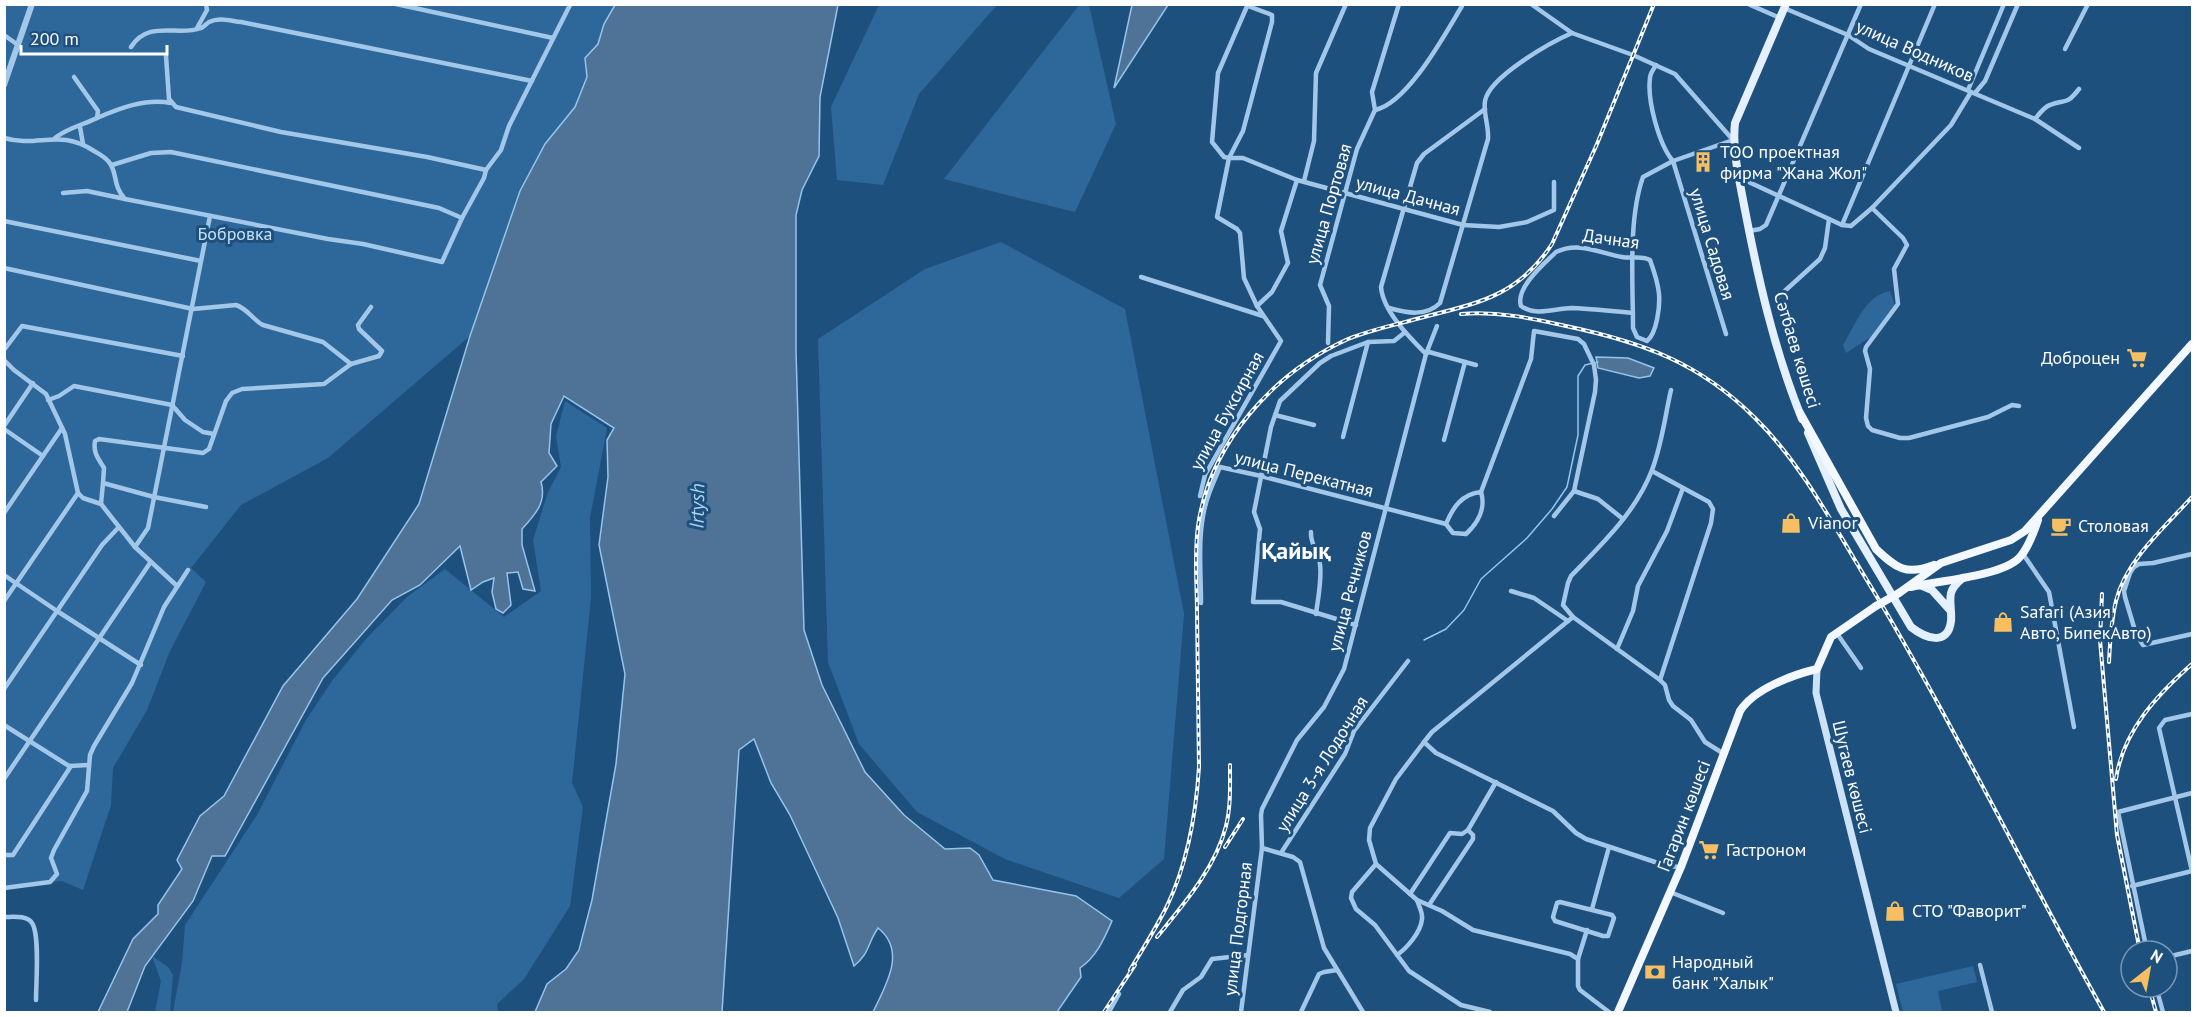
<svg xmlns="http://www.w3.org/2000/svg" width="2197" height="1017" viewBox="0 0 2197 1017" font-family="'PT Sans',sans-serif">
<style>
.green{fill:#2e689b}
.water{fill:#4e7396;stroke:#95c4ea;stroke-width:1.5}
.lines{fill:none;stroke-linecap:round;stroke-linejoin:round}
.stream{stroke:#95c4ea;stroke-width:1.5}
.minor{stroke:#a2c7e8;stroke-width:4.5}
.tertiary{stroke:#a2c7e8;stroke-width:6}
.secondary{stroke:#cce2f6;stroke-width:7}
.primary{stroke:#e4f0fe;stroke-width:8}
.trunk{stroke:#f2f8fe;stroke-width:8}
.rail-casing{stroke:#fff;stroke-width:4}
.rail{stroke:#1e507e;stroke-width:1.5;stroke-dasharray:4.5;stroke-linecap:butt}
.trunk-bridge{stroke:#f2f8fe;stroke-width:8}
.labels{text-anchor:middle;stroke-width:6;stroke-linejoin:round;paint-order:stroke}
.street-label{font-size:18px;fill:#fff;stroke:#1e507e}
.poi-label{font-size:18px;fill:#fff;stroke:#1e507e;text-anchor:start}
.park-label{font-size:18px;fill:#c5e0f6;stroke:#1e507e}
.water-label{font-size:20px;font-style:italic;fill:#add1f0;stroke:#1e507e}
.district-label{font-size:24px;font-weight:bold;fill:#fff;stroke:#1e507e}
</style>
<rect width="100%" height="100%" fill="#1e507e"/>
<g class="green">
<polygon points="1080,4 1089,5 1116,124 1075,212 944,179"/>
<polygon points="5,5 615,5 604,24 598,44 585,58 587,77 575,107 545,144 520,191 470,336 328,458 241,505 191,568 206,582 170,651 147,710 113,768 111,805 83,890 62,881 5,886"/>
<polygon points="879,5 997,5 919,94 883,185 837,180 831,107"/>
<polygon points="1001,242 1125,309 1184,614 1164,859 1119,898 1005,859 917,812 859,744 828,662 818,339 925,269"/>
<path d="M1890,291L1895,306L1872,336L1846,353L1843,345C1855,325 1866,295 1890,291Z"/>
<polygon points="565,401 607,428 590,518 591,598 572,783 583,807 570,906 524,979 497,1004 498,1012 173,1012 182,963 185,925 257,815 306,720 332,681 366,639 407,597 445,569 504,617 541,591 533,540 548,492 561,467 556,436"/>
<polygon points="152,956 168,967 173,975 170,1012 155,1012 161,981"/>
<polygon points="1973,966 1977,982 1938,991 1942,1012 1903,1012 1896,984"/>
</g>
<g class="water">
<path d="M615,5H838L820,97L819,156L802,190L796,215V351L804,630L822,685L865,772L904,815L945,849L970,848L979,855L993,880L1076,896L1112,921C1104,939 1097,956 1080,968L1081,977L1057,1012H873C886,985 907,951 878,928C867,944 870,953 854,966L838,918L790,815L771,783L754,739L739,750L722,1012H535L547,984L566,969L579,950L592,900L616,764L625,674L599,545L608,477L607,440L614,428L564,396L551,424L549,453L557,466L541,482C547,502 535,515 522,529V545L535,591L523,589L518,572L507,573L511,605L503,613L496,609L492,592L494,578L483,582L471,590L460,546L420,585L392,600L323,678L225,856H212L193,901L145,966L127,1012H98L133,939L158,914V905L182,869L177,860L200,816L224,796L283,686L357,599L419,504L470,336L520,191L545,144L575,107L587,77L585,58L598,44L604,24Z"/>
<polygon points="1132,5 1168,5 1114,88"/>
<polygon points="1596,357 1628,358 1654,368 1650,376 1639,378 1598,368"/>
</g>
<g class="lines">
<polyline class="stream" points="1424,640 1446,629 1464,610 1481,579 1527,538 1552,509 1567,487 1578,435 1578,376 1585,365 1598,362"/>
<g class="minor">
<polyline points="396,4 553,38"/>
<path d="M1531,4L1572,33L1633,55L1675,74L1733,140L1673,161L1643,177C1628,219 1633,282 1633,328L1637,337L1647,341C1657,333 1660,306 1659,294C1658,283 1654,271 1650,260C1642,255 1631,259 1622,257C1599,253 1579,241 1556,252C1544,264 1515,288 1521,306C1536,317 1555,308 1572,308C1592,309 1613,311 1633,313"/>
<polyline points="1748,4 1780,18"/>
<polyline points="1784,8 1848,35 1869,49 2035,119 2079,148"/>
<polyline points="197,28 207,10 206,4"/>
<polyline points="4,35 18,45"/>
<path d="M131,47C149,19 178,37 201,28C204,27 206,24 209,22C219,17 231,21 241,22L532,81"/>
<polyline points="2065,49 2088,4"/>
<polyline points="166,56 169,99 176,107 281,132 427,157 486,170"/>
<path d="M1656,65C1654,69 1650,73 1650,78C1647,100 1659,145 1673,161L1726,334"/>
<polyline points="1968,90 2004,4"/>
<polyline points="1975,93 1985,81 2018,4"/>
<path d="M1375,110C1408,103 1445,34 1462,6"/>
<path d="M97,118C120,108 146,98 171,103"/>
<path d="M2035,119C2039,114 2044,107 2050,105C2066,98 2065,107 2079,89"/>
<polyline points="80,127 83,144"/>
<path d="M4,138C39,148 59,128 94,151C99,154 105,157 109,162C118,173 112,185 125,199L328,239L363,244L442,262L462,218L484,178L486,170L501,150L509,126L570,5"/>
<path d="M55,138C67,128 83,125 97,118L98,111L74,77"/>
<polyline points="1229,158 1243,158 1297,180 1463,225 1499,227 1527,222 1554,210 1554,182"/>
<polyline points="1229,158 1243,131 1272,22 1272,15 1248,6"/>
<polyline points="112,165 151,153 171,152 439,208 462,218"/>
<polyline points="1740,178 1842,225 1851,226 1872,208 1951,125 1971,92"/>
<polyline points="1304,181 1314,141 1316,73 1346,4"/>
<polyline points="63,193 87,191 125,199"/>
<polyline points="1872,208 1903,238 1907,245 1894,269 1898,304 1866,347 1865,351 1870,369 1866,418 1868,426 1872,430 1900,438 1909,438 1988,417 2012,405 2019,406"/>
<polyline points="4,221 201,261"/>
<polyline points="1842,225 1935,4"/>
<polyline points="1749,231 1760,229 1766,225 1861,4"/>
<path d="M4,268L193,309L236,305C248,309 253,320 263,325L323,342L351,364"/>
<polyline points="1141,277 1263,316"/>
<polyline points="1777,298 1820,259 1825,248 1829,219"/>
<polyline points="1257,306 1272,292 1288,263 1281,231 1297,180"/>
<path d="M1389,308C1407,313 1426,317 1440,303L1488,139C1489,126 1483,113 1485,101C1489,77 1551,42 1572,33"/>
<polyline points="1437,326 1426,354 1429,352 1465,362 1444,440"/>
<polyline points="1328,343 1329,306 1320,285 1357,149 1375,110 1372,92 1399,4"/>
<polyline points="4,350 22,326 183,356"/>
<polyline points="4,360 14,370 46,394 65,434 78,493 83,498 101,504 135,547 176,585"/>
<polyline points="1465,362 1476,365"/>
<polyline points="48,400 59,396 74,386 172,405 185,420 203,432 214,434"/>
<polyline points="1275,415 1314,425"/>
<polyline points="4,426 33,383"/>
<polyline points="4,429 43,456"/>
<polyline points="1343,437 1368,342"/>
<polyline points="1652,471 1709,502 1713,509 1711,523 1660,680"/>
<path d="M103,483L104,468C98,458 93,453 95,441L99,439L203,453L209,449L226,401L232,393L242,389L324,384L351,364L379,356L382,351L359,329L358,325L371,307"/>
<polyline points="1574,491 1598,499 1623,519"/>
<polyline points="1481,492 1531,359 1534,331 1578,339 1584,344 1594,365 1596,380 1595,392 1574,491 1554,516"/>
<path d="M1481,492C1486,508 1478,523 1466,534L1453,533L1446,524C1453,507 1462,494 1481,492Z"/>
<polyline points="1200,496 1205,475 1281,341 1257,306 1244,278 1240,233 1237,229 1217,217 1229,158 1224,157 1212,142 1218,73 1248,4"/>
<polyline points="101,504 103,483 154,497 206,507"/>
<polyline points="4,513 62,428"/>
<path d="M1311,532C1310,545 1319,552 1320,564C1322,580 1318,598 1316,614"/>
<polyline points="135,547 148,528 210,216"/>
<polyline points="2023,554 2049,592 2074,727"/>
<polyline points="2192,554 2153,563 2139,564 2134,567 2130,573 2124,591 2125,597 2136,634 2143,645 2192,634"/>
<polyline points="4,575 57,611 141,665"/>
<polyline points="1511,591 1534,598 1568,621"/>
<polyline points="4,601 78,493"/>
<path d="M1201,603C1201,571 1197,534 1206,503C1209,491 1215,479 1220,467L1261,476L1446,524"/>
<polyline points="1573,617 1660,680 1665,685 1669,700 1673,706 1691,720 1705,742 1724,754"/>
<polyline points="1356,625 1281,602 1253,602 1260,529 1254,512 1271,427 1280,401 1320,363 1331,356 1368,342 1394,341 1404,333"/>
<polyline points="1836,632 1861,668"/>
<polyline points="1617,649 1633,611 1638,586 1667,531 1683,488"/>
<polyline points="4,689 102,545 118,528"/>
<polyline points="4,725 69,766 89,765"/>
<polyline points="1424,742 1436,753 1553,811 1576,833 1586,839 1667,866 1681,867"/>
<polyline points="4,779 150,563"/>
<polyline points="1262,848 1293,857 1300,862 1324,948 1363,1012"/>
<polyline points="1281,853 1345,754 1354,731 1408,661"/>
<polyline points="4,855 13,855 71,766"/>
<polyline points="1376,864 1417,900 1442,911 1473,930 1570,954 1578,959 1578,986 1580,990 1609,1012"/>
<polyline points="2132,886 2192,871 2159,728 2165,720 2192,714"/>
<polyline points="4,888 50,882 57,874 51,858 54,850 87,791 90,755 94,746 132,683 164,607 188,570"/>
<polyline points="1670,892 1723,913"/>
<polyline points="1410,894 1450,833 1462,834 1468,830 1496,782"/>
<polygon points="1560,902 1612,915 1614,918 1608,936 1603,936 1555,921 1553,917 1557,903"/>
<polyline points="1429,905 1473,839 1473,835 1468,830"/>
<polyline points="1592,909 1609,847"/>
<path d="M4,917C13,917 27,915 32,923C40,934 36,984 36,1000"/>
<polyline points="2147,951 2118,812 2192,793"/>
<path d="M1397,955C1407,948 1421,932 1422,919C1423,913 1419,906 1417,900"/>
<polyline points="2167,957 2192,951"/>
<polyline points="1578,959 1587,930"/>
<polyline points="1980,965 1992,1012"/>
<polyline points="2156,987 2163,1012"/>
<polyline points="1109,1012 1119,994"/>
<polyline points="1170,1012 1183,990 1201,977 1212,959 1248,955"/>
<path d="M1241,1012L1262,848L1261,815L1262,809L1297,740L1324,707L1344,669L1426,354C1409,337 1383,311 1381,287L1417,163L1424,154L1485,109"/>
<polyline points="1301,1012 1319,974 1324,972 1337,970"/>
<path d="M1490,1012L1461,1005L1409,971L1375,925L1356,909L1351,898L1352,892L1376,864L1369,840L1370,828L1396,779L1424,742L1432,732L1573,617L1563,605L1568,583L1571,576C1602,544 1636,512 1652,470C1662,444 1665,416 1671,390"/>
</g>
<polyline class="tertiary" points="4,85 32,4"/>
<polyline class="secondary" points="1817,669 1816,693 1896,1012"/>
<g class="primary">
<path d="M1786,4L1735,123C1732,150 1739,178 1744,205C1758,278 1774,350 1802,419"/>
<path d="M1808,433L1841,509L1911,627C1925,638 1948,647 1951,621C1952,612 1949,602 1951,593C1953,586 1958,582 1963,578"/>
<polyline points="1920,585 1932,590 1950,610"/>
</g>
<g class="trunk">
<path d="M1800,413L1876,549C1896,568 1906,576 1934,565"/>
<path d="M1911,587C1937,581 2002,576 2019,558C2028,549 2034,532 2038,520"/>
<polyline points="1899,593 1941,563 2011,540 2025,531 2192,344"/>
<path d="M1618,1012L1681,867L1740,711C1754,689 1792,675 1817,669L1831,637L1876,606"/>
</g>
<g class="rail-casing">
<g id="rail">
<path d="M1461,314C1497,311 1531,318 1566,326C1641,342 1699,362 1755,418C1799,461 1830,519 1862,572C1949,714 2022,866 2104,1012"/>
<polyline points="2102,594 2100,640 2117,835 2140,951"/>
<path d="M2109,662C2110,641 2111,621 2116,601C2126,560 2165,527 2192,497"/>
<path d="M2116,779C2123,731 2157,695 2192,664"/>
<polyline points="1225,847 1243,819"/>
<path d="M1157,937C1184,904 1216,867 1226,826C1231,806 1230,786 1230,765"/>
<path d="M1130,970C1143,949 1156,928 1167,906C1188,862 1196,815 1199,767C1198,715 1198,664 1197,612C1197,583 1194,555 1198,526C1210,443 1273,373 1348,339C1368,331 1389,326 1409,321C1470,304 1515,301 1552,244L1597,144L1654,4"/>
<polyline points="2149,987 2156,1012"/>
<polyline points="1104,1012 1135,965"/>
</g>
</g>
<use href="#rail" class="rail"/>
<polyline class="trunk-bridge" points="1876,606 1899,593"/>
</g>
<defs>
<g id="building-bare" transform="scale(1.62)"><path d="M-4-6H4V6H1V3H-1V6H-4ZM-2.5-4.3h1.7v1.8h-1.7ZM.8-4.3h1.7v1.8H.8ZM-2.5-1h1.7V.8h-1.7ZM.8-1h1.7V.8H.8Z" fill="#f7bf61" stroke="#1e507e" stroke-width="2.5" paint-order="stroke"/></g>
<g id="supermarket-bare" transform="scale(1.62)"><path d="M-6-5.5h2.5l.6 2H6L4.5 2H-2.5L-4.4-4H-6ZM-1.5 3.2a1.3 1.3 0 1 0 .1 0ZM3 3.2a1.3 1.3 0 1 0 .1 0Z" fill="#f7bf61" stroke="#1e507e" stroke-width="2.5" paint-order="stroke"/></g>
<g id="shop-bare" transform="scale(1.62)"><path d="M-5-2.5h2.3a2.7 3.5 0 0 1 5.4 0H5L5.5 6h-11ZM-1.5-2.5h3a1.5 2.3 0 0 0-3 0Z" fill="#f7bf61" stroke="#1e507e" stroke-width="2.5" paint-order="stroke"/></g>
<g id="cafe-bare" transform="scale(1.62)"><path d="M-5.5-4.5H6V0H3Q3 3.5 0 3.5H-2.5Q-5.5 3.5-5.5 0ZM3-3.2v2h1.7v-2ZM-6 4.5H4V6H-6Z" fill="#f7bf61" stroke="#1e507e" stroke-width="2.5" paint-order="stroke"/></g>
<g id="bank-bare" transform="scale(1.62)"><path d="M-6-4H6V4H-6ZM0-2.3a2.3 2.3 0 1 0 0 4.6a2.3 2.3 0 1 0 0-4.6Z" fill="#f7bf61" stroke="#1e507e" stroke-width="2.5" paint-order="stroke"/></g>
</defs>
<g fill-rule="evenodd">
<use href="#building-bare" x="1703" y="162"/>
<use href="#supermarket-bare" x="2137" y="358"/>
<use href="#shop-bare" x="1791" y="523"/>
<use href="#cafe-bare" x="2061" y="526"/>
<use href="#shop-bare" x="2003" y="622"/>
<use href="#supermarket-bare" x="1709" y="850"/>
<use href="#shop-bare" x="1895" y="911"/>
<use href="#bank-bare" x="1655" y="972"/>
</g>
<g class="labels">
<g class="street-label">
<text transform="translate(1915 51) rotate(24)" y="6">улица Водников</text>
<text transform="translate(1408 196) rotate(15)" y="6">улица Дачная</text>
<text transform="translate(1329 204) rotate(-74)" y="6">улица Портовая</text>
<text transform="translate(1611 239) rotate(8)" y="6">Дачная</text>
<text transform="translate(1712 244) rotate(73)" y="6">улица Садовая</text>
<text transform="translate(1797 350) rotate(73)" y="6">Сәтбаев көшесі</text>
<text transform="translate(1227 411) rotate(-61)" y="6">улица Буксирная</text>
<text transform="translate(1304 474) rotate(14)" y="6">улица Перекатная</text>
<text transform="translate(1350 591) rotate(-75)" y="6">улица Речников</text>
<text transform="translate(1322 764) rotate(-58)" y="6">улица 3-я Лодочная</text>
<text transform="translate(1852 777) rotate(76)" y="6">Шугаев көшесі</text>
<text transform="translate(1684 816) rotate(-69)" y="6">Гагарин көшесі</text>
<text transform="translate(1238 929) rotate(-83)" y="6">улица Подгорная</text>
</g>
<g class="poi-label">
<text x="1720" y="158">ТОО проектная<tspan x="1720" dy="21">фирма "Жана Жол"</tspan></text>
<text x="2120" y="364" text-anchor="end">Доброцен</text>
<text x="1808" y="529">Vianor</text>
<text x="2078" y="532">Столовая</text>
<text x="2020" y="618">Safari (Азия<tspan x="2020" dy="21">Авто, БипекАвто)</tspan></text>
<text x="1726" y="856">Гастроном</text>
<text x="1912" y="917">СТО "Фаворит"</text>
<text x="1672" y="968">Народный<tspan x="1672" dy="21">банк "Халык"</tspan></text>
</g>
<g class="park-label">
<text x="235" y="240">Бобровка</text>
</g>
<g class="water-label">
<text transform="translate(697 506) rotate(-89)" y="7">Irtysh</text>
</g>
<g class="district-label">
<text x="1296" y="559">Қайық</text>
</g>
</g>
<rect width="2197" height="1017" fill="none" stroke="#ffffff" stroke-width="12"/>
<g transform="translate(2149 969) rotate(31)"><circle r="28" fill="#1e507e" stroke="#7896b2" stroke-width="1.5"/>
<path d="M0-4.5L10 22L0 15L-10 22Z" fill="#f7bf61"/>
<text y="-9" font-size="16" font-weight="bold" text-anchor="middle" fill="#ffffff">N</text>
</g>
<path d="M21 45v9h146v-9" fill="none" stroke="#ffffff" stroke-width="3"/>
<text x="30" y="45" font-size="18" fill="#ffffff" stroke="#1e507e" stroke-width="4.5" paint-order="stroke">200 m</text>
</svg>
